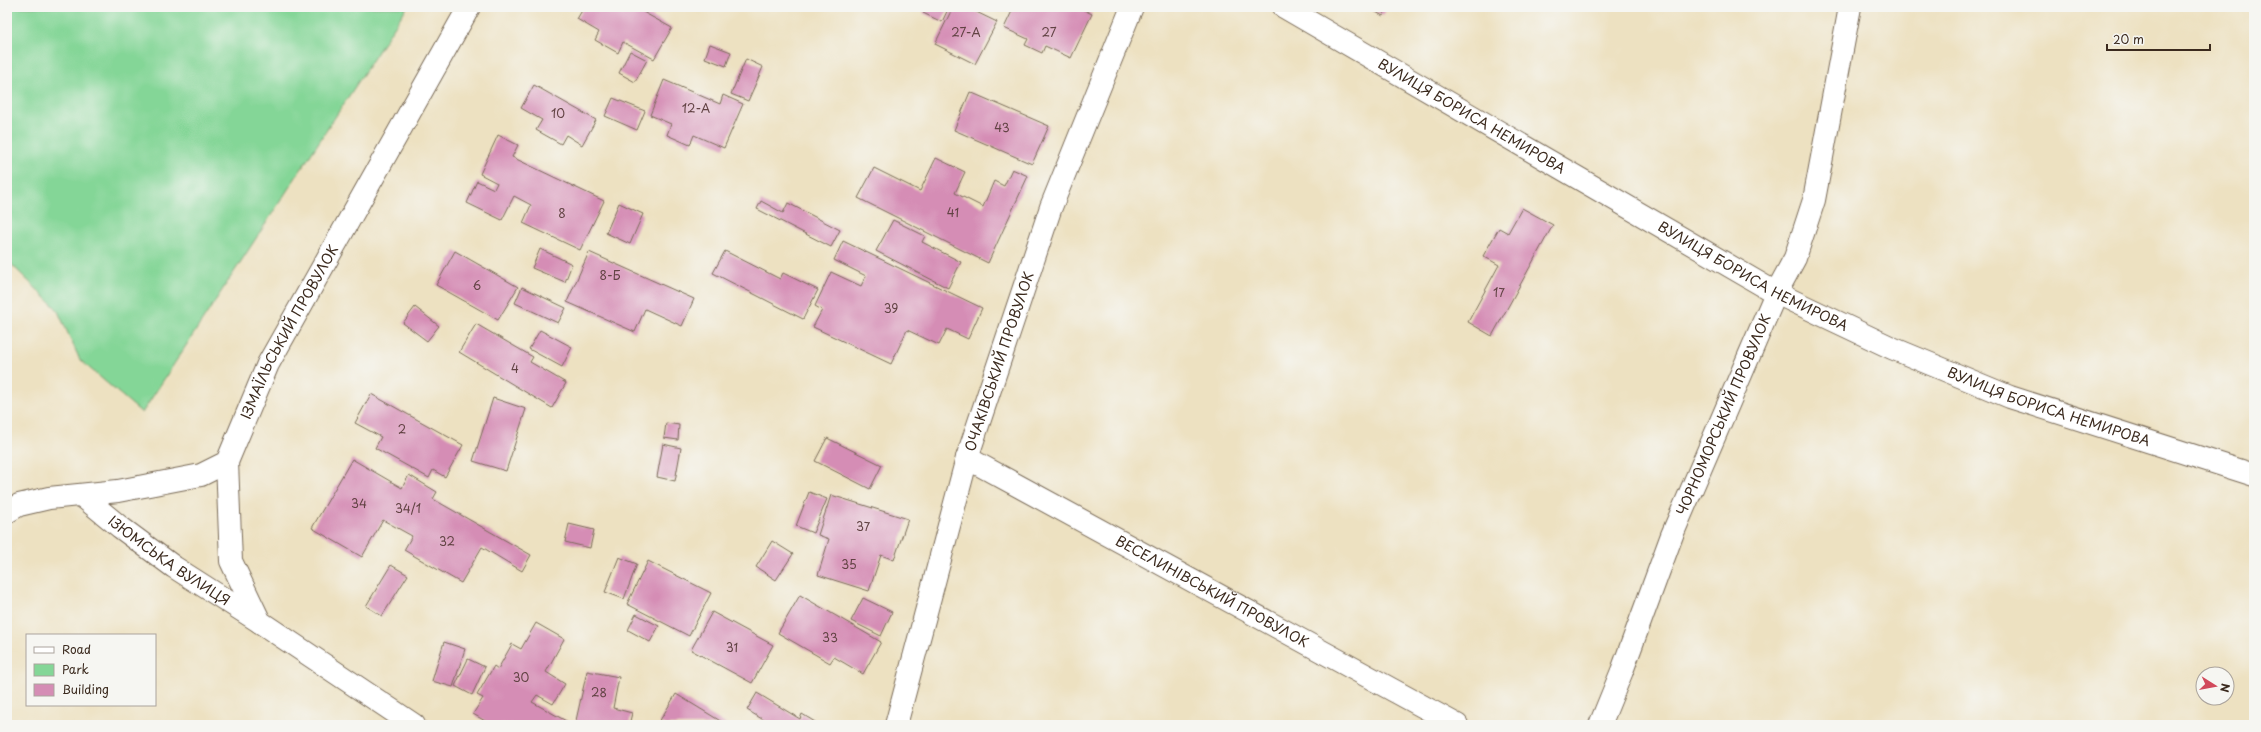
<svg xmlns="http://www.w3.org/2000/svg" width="2261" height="732" viewBox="0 0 2261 732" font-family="'Playpen Sans',sans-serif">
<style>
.green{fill:#84d697;stroke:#60805a}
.building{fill:#d58db5}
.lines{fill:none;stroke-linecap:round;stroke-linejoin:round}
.minor-casing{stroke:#796a57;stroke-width:24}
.minor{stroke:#fff;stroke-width:22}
.labels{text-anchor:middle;stroke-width:3.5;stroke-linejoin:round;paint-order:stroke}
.number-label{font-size:12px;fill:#624344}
.street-label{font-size:14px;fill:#3b2a1e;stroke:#f6f6f2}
</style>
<rect width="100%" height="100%" fill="#f6f6f2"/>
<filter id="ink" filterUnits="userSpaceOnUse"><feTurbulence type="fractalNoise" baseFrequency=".025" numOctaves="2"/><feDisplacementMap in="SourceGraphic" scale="8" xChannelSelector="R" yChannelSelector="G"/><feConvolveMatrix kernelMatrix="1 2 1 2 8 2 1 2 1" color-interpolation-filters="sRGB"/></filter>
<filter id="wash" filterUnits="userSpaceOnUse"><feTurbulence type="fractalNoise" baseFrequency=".012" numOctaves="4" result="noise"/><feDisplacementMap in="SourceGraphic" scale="16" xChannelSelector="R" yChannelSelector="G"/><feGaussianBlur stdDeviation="0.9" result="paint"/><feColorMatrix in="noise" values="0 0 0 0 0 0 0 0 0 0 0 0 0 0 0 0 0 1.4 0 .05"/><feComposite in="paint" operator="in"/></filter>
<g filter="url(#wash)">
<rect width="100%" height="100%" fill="#ede1c1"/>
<polygon class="green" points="7,7 407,7 142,413 80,360 57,309 7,260"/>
<g id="blocks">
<g class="building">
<polygon points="584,7 634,7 672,28 654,59 623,42 618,53 595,40 599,32 577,19"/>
<polygon points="926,7 949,7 942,22 923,13"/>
<polygon points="953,7 966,7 997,22 975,64 935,44"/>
<polygon points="1014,7 1078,7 1092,14 1071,58 1045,46 1042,53 1025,45 1028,39 1004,28"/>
<polygon points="1367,7 1387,7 1383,16"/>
<polygon points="710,44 731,52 726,66 705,58"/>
<polygon points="630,51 647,60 635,82 619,73"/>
<polygon points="746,59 763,67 748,101 731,94"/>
<polygon points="664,80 720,104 723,95 743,104 724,148 694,135 690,145 667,135 671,124 650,115"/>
<polygon points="534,85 596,120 582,145 566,135 561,144 536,130 542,120 521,108"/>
<polygon points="970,92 1049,126 1032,164 954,130"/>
<polygon points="613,98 645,111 637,130 605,116"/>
<polygon points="498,135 518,145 512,157 604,201 580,250 523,223 531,205 514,196 502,220 467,203 477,181 494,189 497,183 480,174"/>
<polygon points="936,158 965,172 955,193 983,207 994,181 1004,186 1012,169 1028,176 988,263 858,198 874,168 920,191"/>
<polygon points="761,201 783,213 788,203 840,230 831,247 757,209"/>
<polygon points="619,203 643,214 630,244 606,233"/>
<polygon points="1522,208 1553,225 1492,336 1468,322 1499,265 1483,256 1499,228 1508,233"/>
<polygon points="893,220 925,236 922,242 961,262 948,288 876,251"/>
<polygon points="843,241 982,308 968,339 947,329 939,345 907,330 891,364 813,327 822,310 815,306 831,272 861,286 866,276 834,260"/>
<polygon points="540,249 572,264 565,282 532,268"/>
<polygon points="455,251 518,287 498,320 436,285"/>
<polygon points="725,251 780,279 783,273 818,290 803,319 713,273"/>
<polygon points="589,252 694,299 682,326 645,309 635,332 567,302"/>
<polygon points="522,287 566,308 558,323 515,303"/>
<polygon points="415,307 439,326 427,341 403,323"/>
<polygon points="476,324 533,357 530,362 566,383 552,408 459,352"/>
<polygon points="540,330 572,347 562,367 529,349"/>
<polygon points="371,394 463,445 445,477 433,470 429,478 375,448 381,437 355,423"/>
<polygon points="493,398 526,409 506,471 473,461"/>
<polygon points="666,423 679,425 678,440 664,438"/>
<polygon points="827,438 882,465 870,489 815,461"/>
<polygon points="663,444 681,448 675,481 657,477"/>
<polygon points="352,459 402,488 409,475 437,492 433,499 531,555 522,571 482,547 461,583 404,550 412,536 383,520 362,557 312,528"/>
<polygon points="809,492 827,499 813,533 796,526"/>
<polygon points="831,495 908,519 894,560 881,555 869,591 818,575 829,539 818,535"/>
<polygon points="569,524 594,530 590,548 565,542"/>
<polygon points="772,541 793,554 776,580 756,567"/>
<polygon points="619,557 637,564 624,599 605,592"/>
<polygon points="648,561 711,593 689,636 627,604"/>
<polygon points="391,565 408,575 382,616 366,606"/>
<polygon points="800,595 881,642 863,674 834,657 830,663 778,633"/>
<polygon points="863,598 892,612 881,636 851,621"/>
<polygon points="712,612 773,645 752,683 691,650"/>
<polygon points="636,614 659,626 650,642 628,630"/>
<polygon points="536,623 564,639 546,672 565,684 553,704 537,695 532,702 568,722 566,725 492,725 473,714 483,698 477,695 494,666 498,669 512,644 521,649"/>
<polygon points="444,642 465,649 453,687 432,681"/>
<polygon points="468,659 485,667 472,695 455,686"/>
<polygon points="587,671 619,677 613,708 632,713 629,725 575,725"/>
<polygon points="757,693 800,719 802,714 820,725 772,725 747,710"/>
<polygon points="676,694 727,725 665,725 659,722"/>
</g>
</g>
</g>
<g filter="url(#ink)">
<use href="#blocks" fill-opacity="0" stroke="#796a57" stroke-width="1"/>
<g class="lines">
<g class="minor-casing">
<g id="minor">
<path id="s1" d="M1284,7L1776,293L1892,348L2010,397L2254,475"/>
<path id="s2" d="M967,458L1457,725"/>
<polyline points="227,462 231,561 260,622 414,725"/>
<path id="s3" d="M81,495L120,527L174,567L260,622"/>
<path id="s4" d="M7,512L19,505L49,498L118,491L201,475L227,462L268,364L469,7"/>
<path id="s5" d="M896,725L967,458L1051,207L1132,7"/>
<path id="s6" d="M1600,725L1622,671L1672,535L1776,293L1795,258L1814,200L1850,7"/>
</g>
</g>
<use href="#minor" class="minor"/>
</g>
</g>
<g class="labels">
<g class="number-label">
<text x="966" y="37">27-А</text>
<text x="1049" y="37">27</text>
<text x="696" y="113">12-А</text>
<text x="558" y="118">10</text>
<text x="1002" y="132">43</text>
<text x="953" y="217">41</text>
<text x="562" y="218">8</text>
<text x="610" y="280">8-Б</text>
<text x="477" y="290">6</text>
<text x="1499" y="297">17</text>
<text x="891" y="313">39</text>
<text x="515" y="373">4</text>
<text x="402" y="434">2</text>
<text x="359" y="508">34</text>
<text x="408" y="513">34/1</text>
<text x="863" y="531">37</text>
<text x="447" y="546">32</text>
<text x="849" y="569">35</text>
<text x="830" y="642">33</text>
<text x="732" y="652">31</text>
<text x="521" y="682">30</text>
<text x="599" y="697">28</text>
</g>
<g class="street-label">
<text dy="5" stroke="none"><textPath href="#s1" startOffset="217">ВУЛИЦЯ БОРИСА НЕМИРОВА</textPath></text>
<text dy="5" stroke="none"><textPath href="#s1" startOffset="541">ВУЛИЦЯ БОРИСА НЕМИРОВА</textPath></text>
<text dy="5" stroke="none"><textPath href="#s4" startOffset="372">ІЗМАЇЛЬСЬКИЙ ПРОВУЛОК</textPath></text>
<text dy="5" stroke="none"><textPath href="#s5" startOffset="378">ОЧАКІВСЬКИЙ ПРОВУЛОК</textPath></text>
<text dy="5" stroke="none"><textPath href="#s1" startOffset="865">ВУЛИЦЯ БОРИСА НЕМИРОВА</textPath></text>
<text dy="5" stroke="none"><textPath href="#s6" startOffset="334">ЧОРНОМОРСЬКИЙ ПРОВУЛОК</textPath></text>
<text dy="5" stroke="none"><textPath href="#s3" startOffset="110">ІЗЮМСЬКА ВУЛИЦЯ</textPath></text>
<text dy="5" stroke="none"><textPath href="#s2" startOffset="279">ВЕСЕЛИНІВСЬКИЙ ПРОВУЛОК</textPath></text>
</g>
</g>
<rect width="2261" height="732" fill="none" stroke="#f6f6f2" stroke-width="24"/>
<rect x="26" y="634" width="130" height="72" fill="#f6f6f2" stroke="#aba49d"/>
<rect x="34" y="647" width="20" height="6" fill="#ffffff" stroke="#aba49d"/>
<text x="62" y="654" font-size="12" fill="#3b2a1e">Road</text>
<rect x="34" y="664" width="20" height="12" fill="#84d697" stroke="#aba49d"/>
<text x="62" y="674" font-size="12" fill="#3b2a1e">Park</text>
<rect x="34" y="684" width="20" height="12" fill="#d58db5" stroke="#aba49d"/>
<text x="62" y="694" font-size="12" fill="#3b2a1e">Building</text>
<g transform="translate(2215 686) rotate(101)"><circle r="19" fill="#f6f6f2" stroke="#aba49d"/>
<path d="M0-3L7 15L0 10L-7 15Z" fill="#d1495b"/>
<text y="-6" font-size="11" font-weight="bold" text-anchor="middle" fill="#3b2a1e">N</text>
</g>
<path d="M2107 44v6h103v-6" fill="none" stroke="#3b2a1e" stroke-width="2"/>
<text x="2113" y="44" font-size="12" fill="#3b2a1e" stroke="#f6f6f2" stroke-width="3" paint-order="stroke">20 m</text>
</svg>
